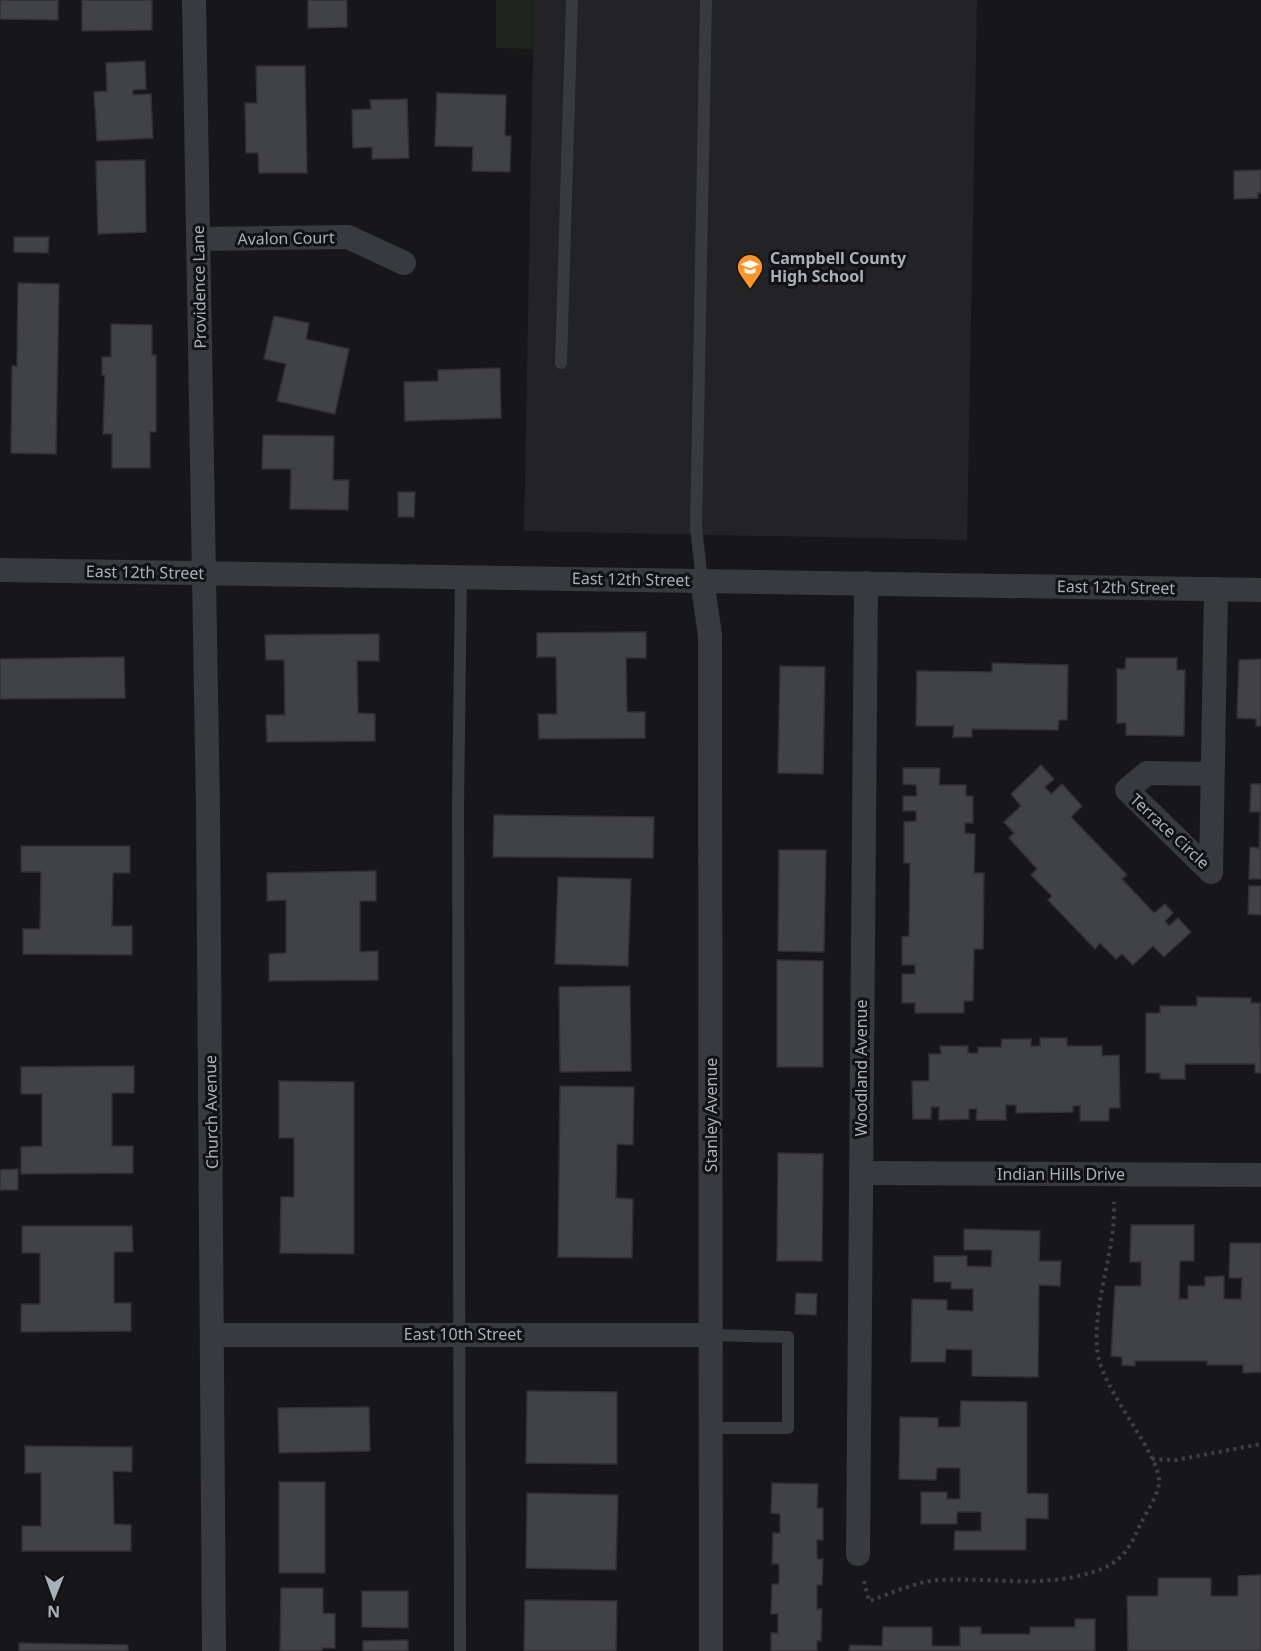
<svg xmlns="http://www.w3.org/2000/svg" width="1261" height="1651" viewBox="0 0 1261 1651" font-family="'Noto Sans',sans-serif">
<style>
.built{fill:#232326}
.green{fill:#1c251c}
.building{fill:#414246;stroke:#313135;stroke-width:1.5}
.lines{fill:none;stroke-linecap:round;stroke-linejoin:round}
.path{stroke:#3d4146;stroke-width:4;stroke-dasharray:3 4.5;stroke-linecap:butt}
.service{stroke:#373a3f;stroke-width:12}
.minor{stroke:#373a3f;stroke-width:24}
.labels{text-anchor:middle;stroke-width:6;stroke-linejoin:round;paint-order:stroke}
.street-label{font-size:16px;fill:#a8b0ba;stroke:#121214}
.poi-label{font-size:16px;font-weight:bold;fill:#a8b0ba;stroke:#121214;text-anchor:start}
</style>
<rect width="100%" height="100%" fill="#171719"/>
<polygon class="built" points="534,0 977,0 967,540 524,531"/>
<polygon class="green" points="496,0 534,0 533,49 496,48"/>
<g class="building">
<polygon points="0,0 58,0 58,20 0,19"/>
<polygon points="82,0 152,0 152,30 82,31"/>
<polygon points="308,0 347,0 347,27 308,28"/>
<polygon points="145,61 146,89 133,90 133,95 151,94 153,138 97,141 94,92 107,91 106,63"/>
<polygon points="256,66 305,66 307,173 259,173 258,153 246,153 245,103 257,103"/>
<polygon points="437,93 506,95 505,136 511,136 510,172 472,171 473,147 435,146"/>
<polygon points="407,99 409,158 372,159 372,147 353,148 352,110 371,109 370,100"/>
<polygon points="145,160 146,232 98,234 96,161"/>
<polygon points="1261,170 1261,193 1258,193 1258,198 1234,199 1234,171"/>
<polygon points="14,237 49,237 48,253 14,252"/>
<polygon points="18,283 59,284 56,454 11,453 12,366 17,366"/>
<polygon points="274,316 309,323 306,339 349,349 335,414 277,401 286,364 264,359"/>
<polygon points="111,324 152,325 152,355 156,355 156,432 150,432 150,468 112,468 112,434 103,434 105,375 102,375 102,357 111,357"/>
<polygon points="500,368 501,418 405,421 404,382 438,381 438,370"/>
<polygon points="263,435 334,436 333,480 349,480 348,510 290,509 291,469 262,469"/>
<polygon points="398,492 415,492 414,517 398,517"/>
<polygon points="646,632 646,658 626,658 627,712 645,712 645,738 539,739 538,714 557,714 556,657 537,657 537,633"/>
<polygon points="379,634 379,661 357,661 358,713 375,714 375,741 267,742 266,715 285,715 284,660 266,660 265,635"/>
<polygon points="124,657 125,698 0,699 0,659"/>
<polygon points="1126,658 1177,658 1177,670 1185,670 1184,736 1126,735 1126,723 1117,723 1117,669 1125,669"/>
<polygon points="1261,659 1261,726 1256,726 1256,719 1237,718 1239,660"/>
<polygon points="992,663 1068,665 1067,720 1059,720 1058,730 972,729 972,737 953,737 954,726 916,726 917,671 992,672"/>
<polygon points="780,666 825,667 823,774 778,773"/>
<polygon points="1041,765 1054,779 1045,787 1051,794 1062,784 1082,806 1071,817 1127,875 1122,879 1154,913 1165,904 1173,913 1165,921 1169,926 1178,918 1191,932 1164,957 1153,946 1133,965 1122,954 1116,959 1100,943 1095,949 1048,900 1052,896 1031,875 1037,869 1009,838 1014,833 1004,822 1021,806 1011,794"/>
<polygon points="903,768 940,768 939,785 966,785 966,796 973,796 973,823 965,823 965,833 975,834 974,873 984,873 983,949 974,949 973,1001 964,1001 964,1013 915,1013 915,1003 902,1003 902,974 915,974 915,965 902,965 902,937 909,936 910,863 904,863 904,822 916,821 916,811 903,811 903,796 917,796 916,785 903,784"/>
<polygon points="1251,784 1261,784 1261,879 1249,879 1250,847 1259,848 1260,812 1250,812"/>
<polygon points="494,815 654,817 653,858 493,857"/>
<polygon points="21,846 130,846 130,873 113,873 112,926 132,926 132,955 23,954 23,929 40,929 41,872 21,872"/>
<polygon points="779,850 826,850 824,952 778,951"/>
<polygon points="376,871 376,901 360,901 360,952 378,951 378,980 269,981 269,954 286,953 286,900 267,901 267,873"/>
<polygon points="558,877 631,879 628,966 555,964"/>
<polygon points="1249,886 1261,886 1261,915 1248,914"/>
<polygon points="777,960 823,961 823,1067 777,1067"/>
<polygon points="630,986 631,1071 560,1072 559,987"/>
<polygon points="1197,997 1251,998 1251,1003 1260,1003 1261,1073 1255,1073 1255,1064 1185,1064 1185,1079 1160,1079 1160,1073 1146,1073 1146,1013 1160,1013 1160,1006 1197,1006"/>
<polygon points="1040,1038 1067,1038 1067,1046 1102,1046 1102,1056 1119,1055 1120,1108 1109,1108 1109,1121 1080,1121 1080,1106 1073,1106 1073,1112 1016,1113 1016,1105 1006,1105 1006,1120 976,1120 977,1109 969,1109 969,1119 939,1120 939,1107 931,1107 931,1119 913,1119 912,1081 929,1081 929,1054 941,1054 940,1046 968,1046 968,1053 978,1053 978,1047 1001,1047 1002,1039 1031,1039 1031,1046 1040,1046"/>
<polygon points="134,1066 134,1093 112,1093 112,1146 133,1146 133,1173 21,1174 21,1147 42,1146 42,1094 21,1094 21,1067"/>
<polygon points="279,1081 354,1082 354,1254 280,1253 281,1197 294,1197 294,1138 279,1138"/>
<polygon points="560,1086 634,1087 633,1145 617,1144 616,1198 633,1199 632,1258 558,1257"/>
<polygon points="778,1153 823,1154 822,1261 777,1261"/>
<polygon points="18,1169 18,1190 0,1190 0,1170"/>
<polygon points="1131,1225 1194,1225 1194,1261 1180,1261 1179,1299 1188,1299 1188,1286 1205,1286 1205,1277 1224,1276 1224,1299 1241,1299 1242,1278 1229,1278 1230,1243 1261,1243 1261,1372 1243,1373 1243,1365 1207,1365 1207,1361 1135,1361 1135,1366 1122,1365 1122,1357 1111,1356 1115,1286 1141,1286 1141,1262 1130,1262"/>
<polygon points="22,1226 132,1226 133,1252 114,1252 114,1303 131,1303 131,1331 21,1332 21,1304 40,1304 40,1253 22,1253"/>
<polygon points="964,1229 1040,1231 1039,1261 1061,1261 1060,1286 1039,1285 1038,1377 972,1376 972,1350 946,1349 945,1362 911,1362 912,1299 947,1300 947,1310 973,1311 973,1289 951,1289 951,1282 934,1282 934,1256 967,1256 967,1266 991,1267 992,1250 964,1250"/>
<polygon points="796,1293 817,1294 816,1315 795,1314"/>
<polygon points="527,1391 617,1392 617,1464 526,1463"/>
<polygon points="961,1401 1027,1402 1027,1493 1048,1494 1048,1519 1026,1518 1026,1550 954,1550 955,1531 981,1531 981,1512 957,1512 957,1524 921,1524 921,1492 947,1492 947,1499 960,1499 960,1468 937,1468 936,1480 899,1479 900,1417 938,1418 938,1427 960,1427"/>
<polygon points="369,1407 370,1451 279,1453 278,1408"/>
<polygon points="25,1446 132,1447 132,1472 113,1471 114,1524 131,1525 131,1551 22,1551 22,1526 41,1526 41,1473 25,1473"/>
<rect x="279" y="1482" width="46" height="91"/>
<polygon points="772,1483 818,1484 817,1508 823,1508 823,1540 817,1540 817,1559 823,1559 822,1585 817,1585 817,1609 822,1609 821,1641 817,1641 817,1651 771,1651 771,1633 778,1633 778,1614 771,1614 772,1584 779,1584 779,1564 772,1564 773,1533 780,1533 780,1514 771,1513"/>
<polygon points="527,1493 618,1495 616,1570 526,1568"/>
<polygon points="1261,1575 1261,1651 1128,1651 1127,1596 1158,1596 1158,1578 1211,1578 1211,1596 1238,1596 1238,1576"/>
<polygon points="281,1588 323,1588 323,1613 335,1614 335,1648 322,1648 322,1651 280,1651"/>
<polygon points="362,1591 408,1591 408,1628 362,1627"/>
<polygon points="525,1600 617,1601 616,1651 524,1651"/>
<polygon points="1075,1619 1095,1619 1095,1651 849,1651 850,1645 882,1646 883,1627 932,1627 932,1646 960,1646 960,1627 981,1627 981,1634 1030,1634 1030,1627 1075,1627"/>
<polygon points="408,1640 408,1651 363,1651 363,1641"/>
<polygon points="19,1643 128,1645 128,1651 19,1651"/>
</g>
<g class="lines">
<g class="path">
<polyline points="1152,1459 1176,1460 1261,1444"/>
<path d="M864,1581L869,1601C890,1594 915,1582 938,1580C985,1577 1032,1587 1078,1576C1114,1568 1126,1558 1140,1525C1146,1513 1157,1497 1159,1484C1162,1454 1100,1390 1097,1349C1093,1299 1116,1252 1114,1202"/>
</g>
<g class="service">
<polyline points="561,363 572,0"/>
<polyline points="702,580 696,528 706,0"/>
<polyline points="711,1428 788,1428 788,1337 711,1335"/>
<polyline points="460,1651 458,806 461,577"/>
</g>
<g class="minor">
<polyline points="194,0 208,808 214,1651"/>
<polyline points="198,239 348,237 404,263"/>
<polyline points="0,570 1261,590"/>
<polyline points="702,580 710,635 711,1651"/>
<polyline points="1212,774 1147,773 1127,790 1211,872 1216,589"/>
<polyline points="861,1173 1261,1175"/>
<polyline points="214,1335 711,1335"/>
<polyline points="858,1554 866,583"/>
</g>
</g>
<defs>
<g id="school-pin" transform="scale(1.35)"><path d="M0 17L-7.5 6A9.5 9.5 0 1 1 7.5 6Z" fill="#ff9429" stroke="#121214"/><path d="M0-5L7-2L0 1L-7-2ZM-4 1L0 2.5L4 1V4Q0 6-4 4Z" fill="#fff"/></g>
</defs>
<g fill-rule="evenodd">
<use href="#school-pin" x="750" y="267"/>
</g>
<g class="labels">
<g class="street-label">
<text transform="translate(286 238) rotate(-1)" y="6">Avalon Court</text>
<text transform="translate(199 287) rotate(-91)" y="6">Providence Lane</text>
<text transform="translate(145 572) rotate(1)" y="6">East 12th Street</text>
<text transform="translate(631 579) rotate(1)" y="6">East 12th Street</text>
<text transform="translate(1116 587) rotate(1)" y="6">East 12th Street</text>
<text transform="translate(1170 831) rotate(43)" y="6">Terrace Circle</text>
<text transform="translate(861 1068) rotate(-90)" y="6">Woodland Avenue</text>
<text transform="translate(211 1112) rotate(-91)" y="6">Church Avenue</text>
<text transform="translate(711 1115) rotate(-90)" y="6">Stanley Avenue</text>
<text x="1061" y="1180">Indian Hills Drive</text>
<text x="463" y="1340">East 10th Street</text>
</g>
<g class="poi-label">
<text x="770" y="264">Campbell County<tspan x="770" dy="18">High School</tspan></text>
</g>
</g>
<g transform="translate(54 1597) rotate(181)" stroke="#121214" stroke-width="4.5" paint-order="stroke">
<path d="M0-4.5L10 22L0 15L-10 22Z" fill="#a8b0ba"/>
<text y="-9" font-size="16" font-weight="bold" text-anchor="middle" fill="#a8b0ba">N</text>
</g>
</svg>
